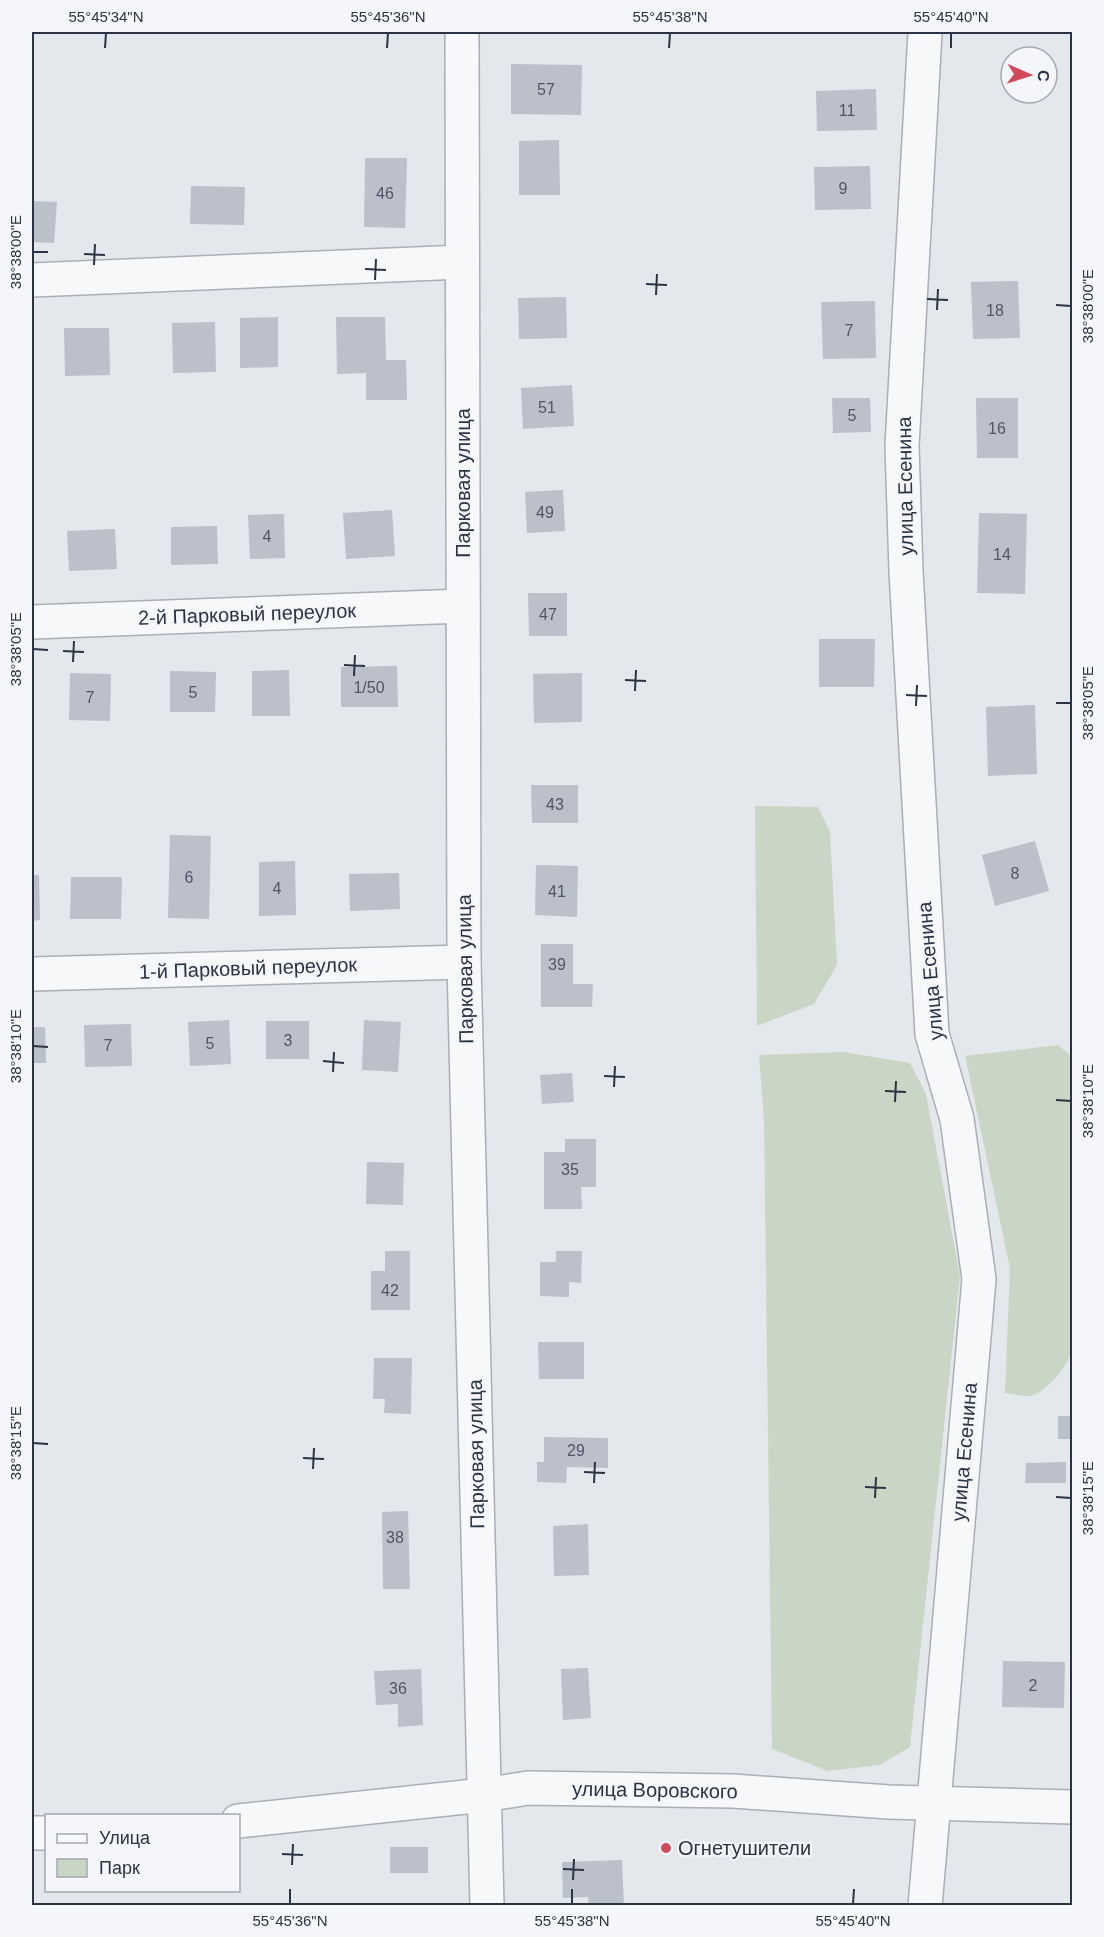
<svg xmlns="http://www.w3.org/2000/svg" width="1104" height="1937" viewBox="0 0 1104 1937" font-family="Helvetica,sans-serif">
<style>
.green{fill:#c9d6c5}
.building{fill:#bbc0ca}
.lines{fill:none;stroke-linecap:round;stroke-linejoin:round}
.street-casing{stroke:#a9aeb7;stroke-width:36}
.street{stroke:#f7f8fa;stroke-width:33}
.ticks{fill:none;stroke:#2b3445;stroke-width:2}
.poi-dot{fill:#d1495b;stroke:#f4f6f9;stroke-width:2}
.labels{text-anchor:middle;stroke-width:4.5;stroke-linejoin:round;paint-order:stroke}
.number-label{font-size:16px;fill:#4f5766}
.street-label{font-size:20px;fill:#2b3445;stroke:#f4f6f9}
.poi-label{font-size:20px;fill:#2b3445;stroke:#f4f6f9;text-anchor:start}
.neatline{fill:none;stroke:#2b3445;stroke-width:2}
.ticks-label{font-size:15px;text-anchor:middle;fill:#2b3445}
</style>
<rect width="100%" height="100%" fill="#e4e7ec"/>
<g class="green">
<polygon points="755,806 818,807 830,832 837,965 814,1004 757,1026"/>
<path d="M1058,1045L1072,1057V1352C1066,1367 1046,1394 1029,1396C1022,1396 1012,1394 1005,1393L1010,1268L965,1056Z"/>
<polygon points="843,1052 910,1063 926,1094 960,1276 910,1747 880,1765 828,1771 772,1749 764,1120 759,1055"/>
</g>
<g class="building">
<polygon points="511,64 582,65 581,115 511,114"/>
<polygon points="876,89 877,130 817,131 816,91"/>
<polygon points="559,140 560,195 519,195 519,141"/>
<polygon points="365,158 407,158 405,228 364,227"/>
<polygon points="870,166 871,209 815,210 814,167"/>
<polygon points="191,186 245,187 244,225 190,224"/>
<polygon points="32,201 57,202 54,243 32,242"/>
<polygon points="1018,281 1020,338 973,339 971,282"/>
<polygon points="566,297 567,338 519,339 518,298"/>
<polygon points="875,301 876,358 823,359 821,302"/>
<polygon points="278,317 278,367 240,368 240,318"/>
<polygon points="336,317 385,317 386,360 406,360 407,400 366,400 366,373 337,374"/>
<polygon points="215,322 216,372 173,373 172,323"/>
<polygon points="64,328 109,328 110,375 65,376"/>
<polygon points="572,385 574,426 523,429 521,388"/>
<polygon points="832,398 870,398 871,432 833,433"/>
<polygon points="976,398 1018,398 1018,458 977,458"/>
<polygon points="563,490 565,531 527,533 525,492"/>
<polygon points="392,510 395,556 346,559 343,513"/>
<polygon points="979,513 1027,514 1025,594 977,593"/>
<polygon points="284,514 285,558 250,559 248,515"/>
<polygon points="217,526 218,564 171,565 171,527"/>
<polygon points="115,529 117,569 69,571 67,531"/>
<polygon points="528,593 567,593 567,636 529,636"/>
<polygon points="819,639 875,639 874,687 819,687"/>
<polygon points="397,666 398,707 341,707 341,667"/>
<polygon points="289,670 290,716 252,716 252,671"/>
<polygon points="170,671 216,672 215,712 170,712"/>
<polygon points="70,673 111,674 110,721 69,720"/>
<polygon points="582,673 582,722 534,723 533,674"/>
<polygon points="1035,705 1037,774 988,776 986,707"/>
<polygon points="531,785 578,785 578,823 532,823"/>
<polygon points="170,835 211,836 209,919 168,918"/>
<polygon points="1035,841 1049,891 995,906 982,855"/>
<polygon points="295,861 296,915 259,916 259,862"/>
<polygon points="536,865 578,866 577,917 535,915"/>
<polygon points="399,873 400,909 350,911 349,874"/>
<polygon points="32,875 39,875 40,920 32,921"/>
<polygon points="71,877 122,877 121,919 70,919"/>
<polygon points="541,944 573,944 573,984 593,984 592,1007 541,1007"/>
<polygon points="229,1020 231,1064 190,1066 188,1022"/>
<polygon points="364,1020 401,1022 398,1072 362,1070"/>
<rect x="266" y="1021" width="43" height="38"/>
<polygon points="131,1024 132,1066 85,1067 84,1025"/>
<polygon points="32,1027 45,1027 46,1063 32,1063"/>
<polygon points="572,1073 574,1102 542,1104 540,1075"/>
<polygon points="565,1139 596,1139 596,1187 581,1187 582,1209 544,1209 544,1152 565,1152"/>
<polygon points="367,1162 404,1163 403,1205 366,1204"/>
<polygon points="385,1251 410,1251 410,1310 371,1310 371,1271 385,1271"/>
<polygon points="556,1251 582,1251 581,1283 569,1282 569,1297 540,1296 540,1262 556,1262"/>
<polygon points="538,1342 584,1342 584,1379 539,1379"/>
<polygon points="374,1358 412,1358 411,1414 384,1413 385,1399 373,1399"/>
<rect x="1058" y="1416" width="14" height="23"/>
<polygon points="544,1437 608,1438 608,1468 567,1467 566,1483 537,1482 537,1462 544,1462"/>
<polygon points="1066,1462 1066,1483 1025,1483 1026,1463"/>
<polygon points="408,1511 410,1589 383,1589 382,1512"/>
<polygon points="588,1524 589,1575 554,1576 553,1526"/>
<polygon points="1003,1661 1065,1662 1064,1708 1002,1707"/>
<polygon points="588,1668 591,1718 563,1720 561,1669"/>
<polygon points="421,1669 423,1725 398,1727 398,1704 376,1705 374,1671"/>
<rect x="390" y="1847" width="38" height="26"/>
<polygon points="622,1860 624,1906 589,1906 588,1897 563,1898 562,1862"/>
</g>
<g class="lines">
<g class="street-casing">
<g id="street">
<polyline points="462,32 464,962 487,1906"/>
<polyline points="925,32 902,446 906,571 932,1034 957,1119 979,1279 925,1906"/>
<polyline points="32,280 462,262"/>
<polyline points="32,622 463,606"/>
<polyline points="32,974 464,962"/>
<polyline points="238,1821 484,1795 528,1788 733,1791 889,1802 1072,1807"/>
<polyline points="32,1833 46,1833"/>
</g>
</g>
<use href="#street" class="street"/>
</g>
<path class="ticks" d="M105,48L106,33M387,48L388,33M669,48L670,33M951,48V33M33,252H48M84,254L105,255M94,265L95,244M365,269L386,270M375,280L376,259M646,284L667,285M656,295L657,274M927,299L948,300M1056,305L1071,306M937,310L938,289M33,649L48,650M63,651L84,652M73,662L74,641M344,665L365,666M354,676L355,655M625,680L646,681M635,691L636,670M906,695L927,696M1056,703H1071M916,706L917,685M33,1046L48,1047M323,1061L344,1063M333,1072L334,1052M604,1076L625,1077M614,1087L615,1066M885,1091L906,1092M1056,1100L1071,1101M895,1102L896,1081M33,1443L48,1444M303,1458L324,1459M313,1469L314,1448M584,1472L605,1473M594,1483L595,1462M865,1487L886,1488M1056,1497L1071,1498M875,1498L876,1477M282,1854L303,1855M292,1865L293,1844M563,1869L584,1870M573,1880L574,1859M290,1904V1889M572,1904V1889M853,1904L854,1889"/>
<circle class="poi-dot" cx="666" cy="1848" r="6"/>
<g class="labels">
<g class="number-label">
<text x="546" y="95">57</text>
<text x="847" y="116">11</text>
<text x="843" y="194">9</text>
<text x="385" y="199">46</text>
<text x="995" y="316">18</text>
<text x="849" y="336">7</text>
<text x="547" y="413">51</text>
<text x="852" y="421">5</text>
<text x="997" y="434">16</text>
<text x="545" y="518">49</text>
<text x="267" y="542">4</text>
<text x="1002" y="560">14</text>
<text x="548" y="620">47</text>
<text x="369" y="693">1/50</text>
<text x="193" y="698">5</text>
<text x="90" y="703">7</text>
<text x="555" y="810">43</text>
<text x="1015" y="879">8</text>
<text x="189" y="883">6</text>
<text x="277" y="894">4</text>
<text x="557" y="897">41</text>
<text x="557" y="970">39</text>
<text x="288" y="1046">3</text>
<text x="210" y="1049">5</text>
<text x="108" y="1051">7</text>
<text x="570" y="1175">35</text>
<text x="390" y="1296">42</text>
<text x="576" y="1456">29</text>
<text x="395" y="1543">38</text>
<text x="1033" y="1691">2</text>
<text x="398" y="1694">36</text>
</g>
<g class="street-label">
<text transform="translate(463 483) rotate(-90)" y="7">Парковая улица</text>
<text transform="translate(905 486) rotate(-91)" y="7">улица Есенина</text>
<text transform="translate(247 614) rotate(-2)" y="7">2-й Парковый переулок</text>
<text transform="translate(248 968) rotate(-2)" y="7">1-й Парковый переулок</text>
<text transform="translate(465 969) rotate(-91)" y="7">Парковая улица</text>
<text transform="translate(930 971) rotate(-95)" y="7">улица Есенина</text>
<text transform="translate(964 1452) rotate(-85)" y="7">улица Есенина</text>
<text transform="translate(476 1454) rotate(-91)" y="7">Парковая улица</text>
<text transform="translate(655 1790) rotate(1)" y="7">улица Воровского</text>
</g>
<g class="poi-label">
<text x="678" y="1855">Огнетушители</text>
</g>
</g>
<rect width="1104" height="1937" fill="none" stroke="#f4f6f9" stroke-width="66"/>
<rect x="45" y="1814" width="195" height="78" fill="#f4f6f9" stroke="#a4a8b1" stroke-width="1.5"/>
<rect x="57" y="1834" width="30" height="9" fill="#f7f8fa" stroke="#a4a8b1" stroke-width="1.5"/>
<text x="99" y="1844" font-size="18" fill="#2b3445">Улица</text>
<rect x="57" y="1859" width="30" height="18" fill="#c9d6c5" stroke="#a4a8b1" stroke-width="1.5"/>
<text x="99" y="1874" font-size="18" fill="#2b3445">Парк</text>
<g transform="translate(1029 75) rotate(93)"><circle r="28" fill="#f4f6f9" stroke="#a4a8b1" stroke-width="1.5"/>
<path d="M0-4.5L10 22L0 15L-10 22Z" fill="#d1495b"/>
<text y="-9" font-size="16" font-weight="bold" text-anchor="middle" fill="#2b3445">С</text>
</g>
<rect x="33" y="33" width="1038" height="1871" class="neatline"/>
<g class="ticks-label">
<text x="106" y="22">55°45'34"N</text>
<text x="388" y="22">55°45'36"N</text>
<text x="670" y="22">55°45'38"N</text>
<text x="951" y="22">55°45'40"N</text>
<text transform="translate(16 252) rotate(-90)" y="5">38°38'00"E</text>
<text transform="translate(1088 306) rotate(-90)" y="5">38°38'00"E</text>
<text transform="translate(16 649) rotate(-90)" y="5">38°38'05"E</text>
<text transform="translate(1088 703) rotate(-90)" y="5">38°38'05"E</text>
<text transform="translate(16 1046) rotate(-90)" y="5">38°38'10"E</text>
<text transform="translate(1088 1101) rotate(-90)" y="5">38°38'10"E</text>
<text transform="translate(16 1443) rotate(-90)" y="5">38°38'15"E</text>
<text transform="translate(1088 1498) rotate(-90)" y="5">38°38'15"E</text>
<text x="290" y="1926">55°45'36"N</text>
<text x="572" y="1926">55°45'38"N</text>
<text x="853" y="1926">55°45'40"N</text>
</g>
</svg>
